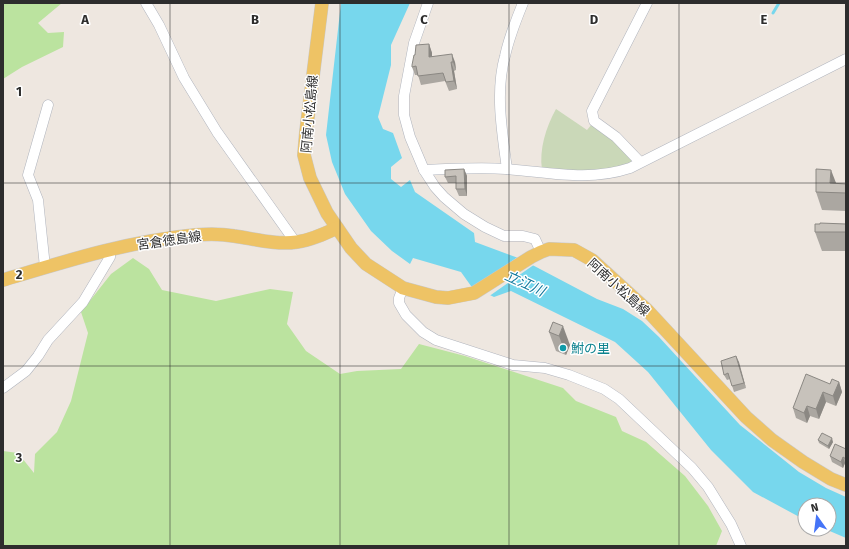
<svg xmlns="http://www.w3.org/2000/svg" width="849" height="549" viewBox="0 0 849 549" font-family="'Fira Sans','Noto Sans JP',sans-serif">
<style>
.green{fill:#bbe39f}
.cemetery{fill:#cad8b8}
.water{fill:#77d7ed}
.pier{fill:#eee7e0}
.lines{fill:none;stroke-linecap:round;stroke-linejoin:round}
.stream{stroke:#77d7ed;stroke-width:3}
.minor-casing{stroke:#b0b4bd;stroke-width:11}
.major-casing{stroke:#c8c8c8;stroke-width:14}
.minor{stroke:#fff;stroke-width:10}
.major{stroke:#eec365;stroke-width:13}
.wall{fill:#aba7a1}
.shaded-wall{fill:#8b8883}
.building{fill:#c7c2bb;stroke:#8b8883}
.grid{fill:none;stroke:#2d2d2d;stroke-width:1;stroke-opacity:0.55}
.culture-dot{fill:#0f9aa8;stroke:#fff;stroke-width:1.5}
.labels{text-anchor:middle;stroke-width:3;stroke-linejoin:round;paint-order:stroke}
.street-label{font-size:13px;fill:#2d2d2d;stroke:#fff}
.culture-label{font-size:13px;fill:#0d838f;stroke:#fff;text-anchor:start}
.water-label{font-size:14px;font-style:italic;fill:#10799e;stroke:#fff}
.grid-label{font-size:13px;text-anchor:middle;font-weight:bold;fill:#2d2d2d;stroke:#fff;stroke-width:3;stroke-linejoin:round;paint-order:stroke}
</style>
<rect width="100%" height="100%" fill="#eee7e0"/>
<g class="green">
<polygon points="3,3 62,3 38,23 48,33 64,32 63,47 22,67 3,79"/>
<polygon points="133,258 149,269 162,290 216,301 270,289 293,292 287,324 306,351 340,374 357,371 401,369 419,344 465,356 563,388 576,401 616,417 622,431 646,442 685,476 708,506 722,531 716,546 3,546 3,451 18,453 34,473 35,454 57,432 71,401 88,333 81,312 111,274"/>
</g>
<path class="cemetery" d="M556,109L587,130L592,124L612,139L633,162L608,171L542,170C539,149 546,127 556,109Z"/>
<polygon class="water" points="341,3 410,3 391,45 391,65 378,117 383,129 393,133 402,158 391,167 391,179 401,187 410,180 415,192 474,233 475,242 521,259 597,299 623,309 642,321 659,337 740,425 799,472 826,488 846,497 846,538 825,529 829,529 829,505 805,505 805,520 753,492 711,450 648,372 615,342 511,291 494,297 471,286 461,272 413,258 410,264 392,251 371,231 345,194 332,162 326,135"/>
<polygon class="pier" points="519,256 535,264 488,297 470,288 481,283"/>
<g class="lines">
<polyline class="stream" points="773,13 779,3"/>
<g class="minor-casing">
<g id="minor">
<polyline points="146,3 159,25 184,78 217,132 296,243"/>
<polyline points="428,3 414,43 404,96 404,115 410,137 424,170 435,187 444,197 464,214 485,227 504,236 523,236 535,239 541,252"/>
<polyline points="640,162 616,137 594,121 592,111 647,3"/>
<path d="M507,169C502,132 495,92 505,56C509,38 516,20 523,3"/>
<path d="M424,170C451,169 479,167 506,169C548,172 588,182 630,168L846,59"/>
<polyline points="45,267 38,200 28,175 48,105"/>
<polyline points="403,288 399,298 399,303 406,315 423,332 436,340 513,365 545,368 569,375 604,389 619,399 692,468 708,487 731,524 741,546"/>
<polyline points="3,388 26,371 38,356 48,340 83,302 110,257 110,250"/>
</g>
</g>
<g class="major-casing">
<g id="major">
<polyline points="322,3 306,132 304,155 310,178 327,213 351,248 366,264 403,288 436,297 448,298 474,293 531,257 541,252 549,249 574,250 592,260 647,310 746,417 772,440 803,462 831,479 846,485"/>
<path d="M3,280C66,261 129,241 195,235C208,234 222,234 234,236C255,239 276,245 297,242C311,240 324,234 337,228"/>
</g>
</g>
<use href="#minor" class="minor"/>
<use href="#major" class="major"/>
</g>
<g class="wall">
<polygon points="429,44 432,53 432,56 455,62 456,70 454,71 457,89 449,91 445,81 421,85 418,75 415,75 412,67"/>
<polygon points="464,169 467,176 467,196 459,196 456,189 456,183 448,183 445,177"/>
<polygon points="836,183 846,184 846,211 822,210 816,192"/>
<polygon points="846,224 846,251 822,251 815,232"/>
<polygon points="553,322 570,345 566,355 556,351 549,332"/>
<polygon points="736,356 746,388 734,392 730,379 727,380 724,375"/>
<polygon points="839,382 842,392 836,406 826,402 819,419 810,416 807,423 796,418 793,408 830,384"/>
<polygon points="818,440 833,442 829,449 819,443"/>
<polygon points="846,449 846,464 845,463 843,468 832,462 830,456"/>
</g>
<g class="shaded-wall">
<polygon points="429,44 432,53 432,65 429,57"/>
<polygon points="452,54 455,62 456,70 453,62"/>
<polygon points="451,62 454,71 457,89 454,81"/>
<polygon points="464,169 467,176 467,196 465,189"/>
<polygon points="831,170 838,188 830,183"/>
<polygon points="563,326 570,345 566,355 559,336"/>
<polygon points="736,356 739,362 746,388 744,383"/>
<polygon points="839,382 842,392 836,406 833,396"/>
<polygon points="823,392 826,402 819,419 816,409"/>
<polygon points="807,406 810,416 807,423 804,413"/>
<polygon points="832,438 833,442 829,449 828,446"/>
<polygon points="843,457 845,463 843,468 841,462"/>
</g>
<g class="building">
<polygon points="429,44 429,57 452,54 453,62 451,62 454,81 446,82 443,73 418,76 416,66 412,67 412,65 414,55 415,55 416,45"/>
<polygon points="464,169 465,189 456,189 456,176 445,177 445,170"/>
<polygon points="816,169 831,170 830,183 846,184 846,193 816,192"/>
<polygon points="820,223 846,224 846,232 815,232 815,224 820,224"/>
<polygon points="553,322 563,326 559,336 549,332"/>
<polygon points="736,356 744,383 732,386 728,373 724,375 721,361"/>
<polygon points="806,374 830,384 832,379 839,382 833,396 823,392 816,409 807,406 804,413 793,408"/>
<polygon points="822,433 832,438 828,446 818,440"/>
<polygon points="835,444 846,449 846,459 843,457 841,462 830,456"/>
</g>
<path class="grid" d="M170,3V546M340,3V546M509,3V546M679,3V546M3,183H846M3,366H846"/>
<circle class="culture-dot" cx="563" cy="348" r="4"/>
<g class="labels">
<g class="street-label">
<text transform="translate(309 114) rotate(-85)" y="5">阿南小松島線</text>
<text transform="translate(169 240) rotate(-8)" y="5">宮倉徳島線</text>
<text transform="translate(619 287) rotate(42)" y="5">阿南小松島線</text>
</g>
<g class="culture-label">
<text x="571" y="353">鮒の里</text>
</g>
<g class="water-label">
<text transform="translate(525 283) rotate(25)" y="5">立江川</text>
</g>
</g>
<g class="grid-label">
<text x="85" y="24">A</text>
<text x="255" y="24">B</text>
<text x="424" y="24">C</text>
<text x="594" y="24">D</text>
<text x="764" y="24">E</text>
<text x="19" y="96">1</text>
<text x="19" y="279">2</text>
<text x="19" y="462">3</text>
</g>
<rect width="849" height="549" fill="none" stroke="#2d2d2d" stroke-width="8"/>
<g transform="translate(817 517) rotate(346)"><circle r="19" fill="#ffffff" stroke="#ababab"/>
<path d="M0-3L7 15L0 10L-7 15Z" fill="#4574f7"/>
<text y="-6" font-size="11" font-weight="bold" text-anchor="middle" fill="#2d2d2d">N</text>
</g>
</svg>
